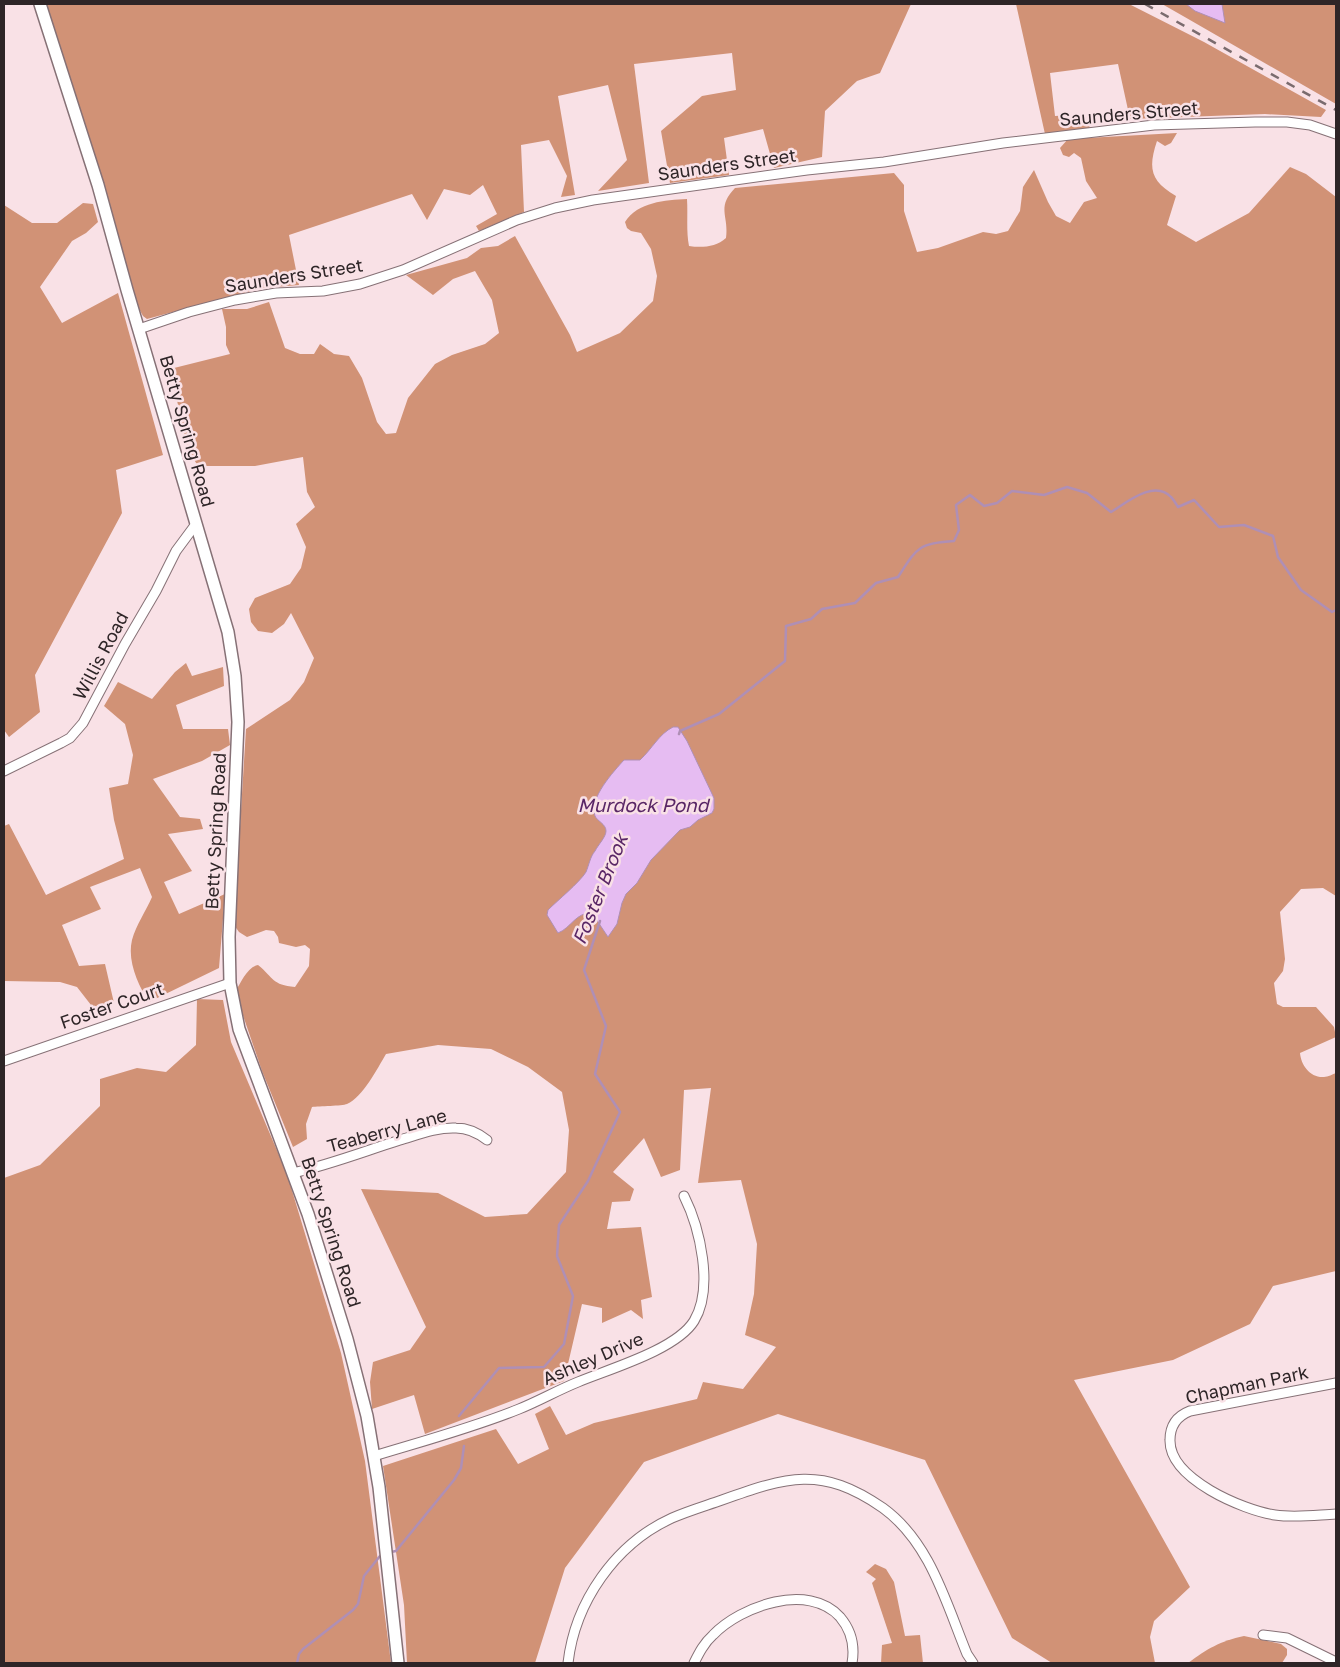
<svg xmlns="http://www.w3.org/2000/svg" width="1340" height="1667" viewBox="0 0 1340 1667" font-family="'Golos Text',sans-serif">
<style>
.forest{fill:#d19276}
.water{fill:#e6bcf2;stroke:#af8fb5}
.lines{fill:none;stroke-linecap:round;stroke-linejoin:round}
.stream{stroke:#af8fb5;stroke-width:2.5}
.minor-casing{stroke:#867176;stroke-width:11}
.tertiary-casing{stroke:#867176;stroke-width:14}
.minor{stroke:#fff;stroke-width:9}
.tertiary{stroke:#fff;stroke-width:11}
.rail{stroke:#7a6b6e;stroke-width:2.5;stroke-dasharray:9 9;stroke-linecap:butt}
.labels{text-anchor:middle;stroke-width:5;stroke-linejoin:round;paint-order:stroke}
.street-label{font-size:18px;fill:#2e2527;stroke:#f9e1e6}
.water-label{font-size:19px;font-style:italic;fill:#592666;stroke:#f9e1e6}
</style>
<rect width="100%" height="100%" fill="#f9e1e6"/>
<g class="forest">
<polygon points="46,4 911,4 880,73 857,81 825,111 822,157 774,168 763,129 724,138 729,175 670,183 661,131 702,96 736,90 732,53 634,64 649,183 598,191 627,160 608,85 558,96 575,195 561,197 567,176 549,140 521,145 524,212 479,231 476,226 497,214 483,185 470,195 444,189 427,220 412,194 289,235 299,285 262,288 147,319 143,316 138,307"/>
<polygon points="1016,4 1129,4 1204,42 1326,110 1321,117 1265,114 1130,119 1118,64 1050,73 1055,116 1087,114 1090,130 1045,134"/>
<polygon points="1162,4 1336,4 1336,104 1183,16"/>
<path d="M1177,133L1171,143L1165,146L1157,141C1148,168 1150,181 1176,196L1167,225L1196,242L1249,213L1290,167L1306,174L1336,197V896L1323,888L1301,889L1280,912L1285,959L1283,971L1274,983L1277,1004L1283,1007H1316L1334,1027L1336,1037L1300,1053C1301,1065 1310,1078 1324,1077C1328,1077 1333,1074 1336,1073V1271L1273,1286L1250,1324L1173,1360L1074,1380L1190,1587L1154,1621L1150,1637L1155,1663H1052L1012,1638L925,1460L778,1414L644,1462L565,1568L535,1663H407L404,1605L383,1466L496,1429L518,1464L549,1449L535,1414L550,1406L566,1435L594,1423L697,1399L703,1382L743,1389L776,1347L745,1335L754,1294L757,1244L741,1180L698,1183L711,1088L684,1090L680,1170L661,1177L644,1138L613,1172L634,1189L630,1201L612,1202L607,1229L641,1227L652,1297L641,1300L643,1319L631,1310L602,1323V1308L582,1304L564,1381L425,1434L414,1395L372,1409L370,1382L373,1362L410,1350L426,1327L361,1189L438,1193L485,1217L527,1214L566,1172L569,1130L562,1092L528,1067L491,1049L438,1045L386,1054C377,1069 363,1097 347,1104C342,1106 319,1106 312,1107L306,1124L307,1139L293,1147L262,1071L235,992C241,983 247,967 258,965C274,978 272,985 295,987L309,966L310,949L305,945L296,947L279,943L278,937L274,931L266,930L247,937L239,932L234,925L246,729L290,700L304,682L314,658L291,613L284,624L272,633L258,631L251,622L249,609L255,598L290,584L301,568L306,547L296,524L315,507L307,492L303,457L255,466H198L188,450L170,369L230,354L226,345V327L222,309H247L269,302L285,348L300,354H314L320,344L334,354L349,356L362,378L377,422L386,434L396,433L408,398L435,364L452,355L485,344L499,333L492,300L475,271L453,279L433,295L406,275L467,258L481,248L498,246L515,236L570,335L577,352L620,333L653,301L657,276L651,249L641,233L631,231L627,228L625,222C638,202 665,200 687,199C688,215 686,231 689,246C702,248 716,247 726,238C729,215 716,208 735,188L894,173L904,185V211L917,252L938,248L983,232L996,234L1008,231L1020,211L1023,187L1034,170L1048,202L1056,216L1070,223L1084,202L1097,198L1086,181L1081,158L1074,153L1069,157L1063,155L1060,148L1068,139Z"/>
<polygon points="83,203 93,204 98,222 86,233 72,241 40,287 62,323 118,293 163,455 116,470 122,513 35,675 40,712 9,737 4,730 4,205 32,223 57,223"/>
<path d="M186,663L192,676L223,667L224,686L176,705L183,729H228L230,745L202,761L153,779L180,817L200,819L203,829L168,834L192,871L164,882L179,914L225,894L219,968L149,1002C138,985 127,961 132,940C136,925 146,911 152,897L140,868L90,887L101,909L62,925L79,966L105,964L114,1003L98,1014L77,987L60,982L4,981V826L9,824L46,895L124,859L114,820L109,788L128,784L133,755L125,724L104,706L118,682L152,699L175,672Z"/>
<polygon points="197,999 223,1000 231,1042 287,1174 341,1353 365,1461 391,1663 4,1663 4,1178 40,1165 100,1106 100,1079 137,1068 166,1072 196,1045"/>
<polygon points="875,1564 886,1569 894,1582 905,1636 920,1635 923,1663 881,1663 882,1645 892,1643 872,1583 876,1579 866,1572"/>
<path d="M1244,1636L1281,1644L1287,1649V1655L1282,1663H1188C1207,1649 1220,1641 1244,1636Z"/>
</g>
<g class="water">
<polygon points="1186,4 1222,4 1225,23 1195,11"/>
<path d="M673,727H678L687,741L714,798V809L712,813L698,820L690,827L680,830L651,860L637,883L626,894L622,903L617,924L608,937L592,913C576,912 571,928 558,933L547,915L548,910C558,900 579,883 586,872C589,865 590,857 595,851C598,845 606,837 606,831C606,824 597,821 595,816C588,799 614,771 624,760H640C652,749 659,734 673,727Z"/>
</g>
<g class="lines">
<g class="stream">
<path d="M679,734L680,731L719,714L785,661L786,626L811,619L822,609L855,603L876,583L898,577C917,548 918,543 954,541L959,530L956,505L970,495L984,506L997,503L1012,491L1044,495L1067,487L1087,493L1111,512C1126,503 1154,479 1171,497C1174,500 1176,504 1178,507L1194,500L1219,527L1244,525L1273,536L1278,557L1301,590L1332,612L1336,610"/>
<polyline points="459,1416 499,1368 544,1367 564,1344 573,1296 557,1256 559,1225 588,1181 620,1112 595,1074 606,1026 584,970 600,921"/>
<polyline points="391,1552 396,1551 454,1480 461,1468 464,1446"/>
<polyline points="297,1663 299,1654 303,1649 353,1610 358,1604 364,1576 380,1556"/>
</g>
<g class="minor-casing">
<g id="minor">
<polyline points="139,329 189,312 235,300 276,293 323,291 360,284 403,270 517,220 555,208 593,200 807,170 884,162 1003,143 1154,125 1255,122 1287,122 1310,125 1336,134"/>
<polyline points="4,771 61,743 70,738 83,723 125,644 156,591 176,551 196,524"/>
<polyline points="4,1061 230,983"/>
<path d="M293,1173C329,1165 365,1151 400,1140C417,1135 437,1127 456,1128C467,1128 478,1133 487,1140"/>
<path d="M1336,1383L1190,1411C1177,1416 1170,1425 1170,1440C1169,1479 1243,1510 1275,1515C1296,1518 1316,1515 1336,1514"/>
<path d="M374,1456C423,1441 472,1428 519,1409C539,1401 558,1390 578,1382C609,1369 676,1350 694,1321C714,1288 700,1228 684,1196"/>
<polyline points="1263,1635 1287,1638 1336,1662"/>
<path d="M568,1663C575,1602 615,1544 672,1518C688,1511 705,1506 722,1500C787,1477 821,1465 883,1508C930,1542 946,1603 967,1654L973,1663"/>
<path d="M694,1663C699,1653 704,1643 713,1635C741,1606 808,1582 840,1617C851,1630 855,1646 852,1663"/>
</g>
</g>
<g class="tertiary-casing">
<polyline id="tertiary" points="40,4 98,185 127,290 228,632 235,676 238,722 229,937 230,983 239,1029 308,1214 347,1339 367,1416 379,1487 398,1663"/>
</g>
<use href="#minor" class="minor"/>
<use href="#tertiary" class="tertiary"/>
<polyline class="rail" points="1145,4 1336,110"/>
</g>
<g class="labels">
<g class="street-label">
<text transform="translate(1129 114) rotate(-5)" y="6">Saunders Street</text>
<text transform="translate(727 165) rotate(-8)" y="6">Saunders Street</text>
<text transform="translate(294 276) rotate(-9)" y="6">Saunders Street</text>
<text transform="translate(187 431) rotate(74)" y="6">Betty Spring Road</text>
<text transform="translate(101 656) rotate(-62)" y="6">Willis Road</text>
<text transform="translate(216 831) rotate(-87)" y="6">Betty Spring Road</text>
<text transform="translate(112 1006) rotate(-19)" y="6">Foster Court</text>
<text transform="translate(387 1131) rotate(-15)" y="6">Teaberry Lane</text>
<text transform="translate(331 1232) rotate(72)" y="6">Betty Spring Road</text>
<text transform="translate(593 1359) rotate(-23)" y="6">Ashley Drive</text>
<text transform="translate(1247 1385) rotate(-12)" y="6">Chapman Park</text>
</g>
<g class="water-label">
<text x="643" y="812">Murdock Pond</text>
<text transform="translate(600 889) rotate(-68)" y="7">Foster Brook</text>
</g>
</g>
<rect width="1340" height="1667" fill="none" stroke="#2e2527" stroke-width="10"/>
</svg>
